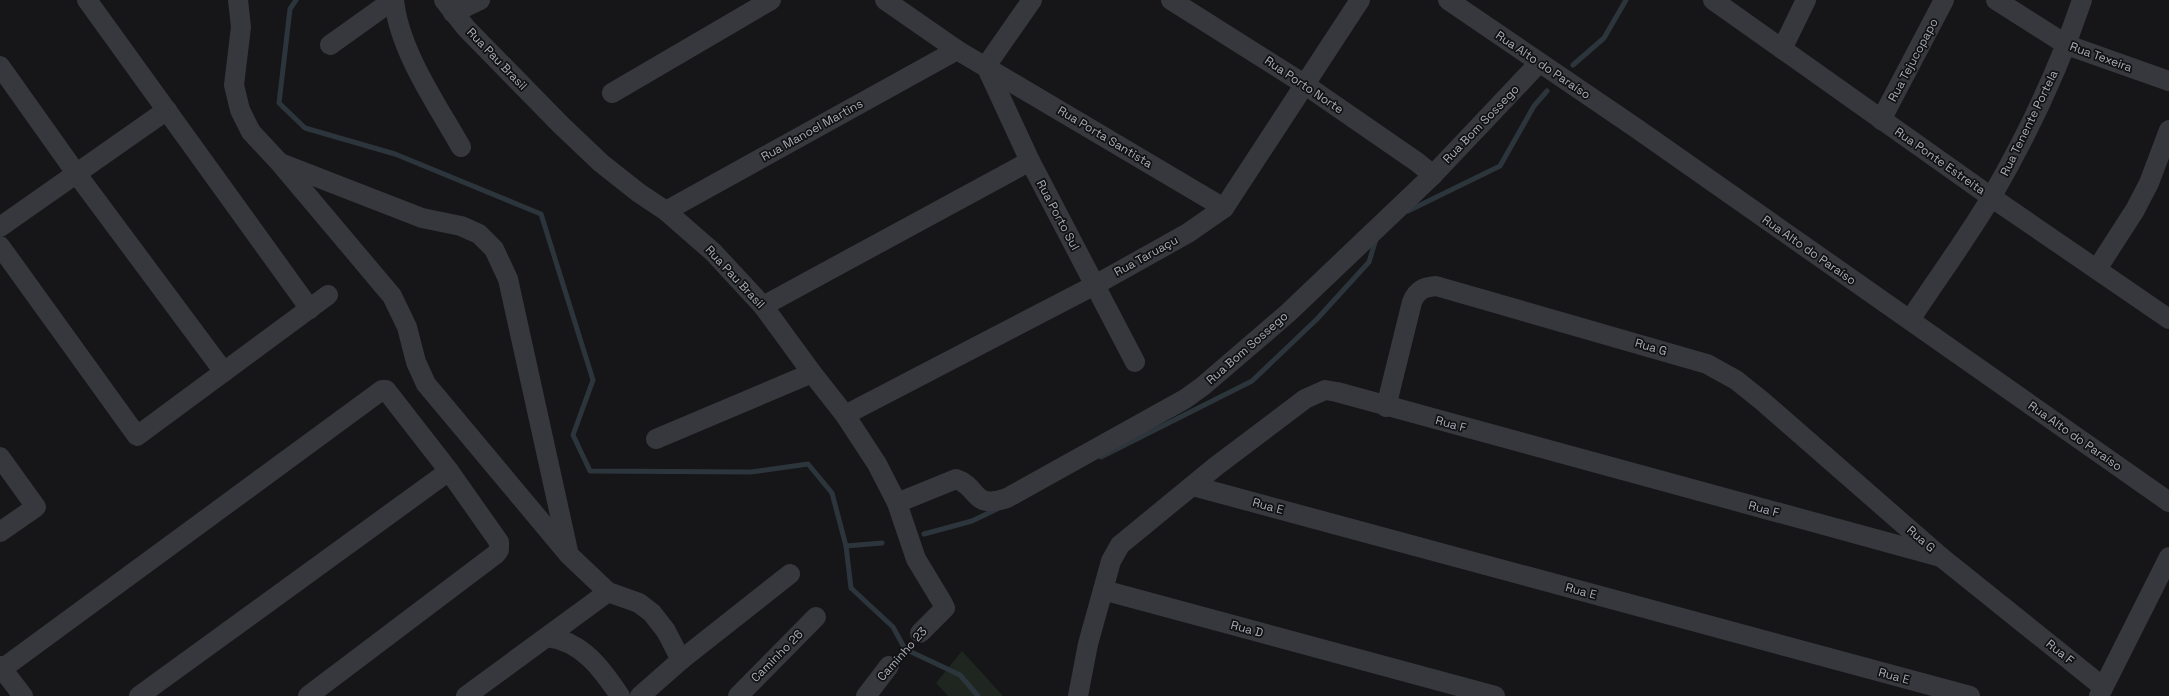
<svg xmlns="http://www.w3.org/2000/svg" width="2169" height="696" viewBox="0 0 2169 696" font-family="'Space Grotesk',sans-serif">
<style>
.green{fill:#1e261f}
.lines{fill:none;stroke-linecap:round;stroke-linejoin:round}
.stream{stroke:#2c353c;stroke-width:5}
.path{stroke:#3d3f44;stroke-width:2.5;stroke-dasharray:2 3;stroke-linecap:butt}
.minor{stroke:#37383d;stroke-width:20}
.labels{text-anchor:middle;stroke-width:3.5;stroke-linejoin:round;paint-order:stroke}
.street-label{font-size:12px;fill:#a8adb8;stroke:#111113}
</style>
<rect width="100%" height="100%" fill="#161618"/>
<polygon class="green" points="962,651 1003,696 948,696 936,683"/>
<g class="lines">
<g class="stream">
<polyline points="296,0 290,9 279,103 305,128 395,154 541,214 593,380 573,435 590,471 751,472 808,464 832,493 846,546 851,588 893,627 905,649 960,675 978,696"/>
<polyline points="1573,65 1604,38 1626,0"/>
<polyline points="1408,211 1500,166 1534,106 1547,91"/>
<polyline points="1101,457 1252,381 1317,319 1369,262 1376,239"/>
<polyline points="924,534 972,521 997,509"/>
<polyline points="846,546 882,543"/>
</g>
<polyline class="path" points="901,654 908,646"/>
<g class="minor">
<polyline points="87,0 310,309"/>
<polyline points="238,0 241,27 234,85 240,110 251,132 280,163 392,296 407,327 416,362 426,384 569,555 608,592 639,603 652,613 666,631 681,660 640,696"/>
<path d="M394,0C399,50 436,103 461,147"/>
<polyline points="444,0 466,28 561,125 601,163 639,193 666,211 713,252 763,306 812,373 845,415 877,464 897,503 916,559 942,602 945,608 920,633"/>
<polyline points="885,0 957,50 1224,208"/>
<polyline points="1171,0 1304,84 1417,162 1433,175"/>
<polyline points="1448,0 1636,128 2169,502"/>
<polyline points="1713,0 1991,197 2169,319"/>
<polyline points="1996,0 2067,45 2169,81"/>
<polyline points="453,13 480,0"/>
<polyline points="330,45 393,0"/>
<polyline points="1782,49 1806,0"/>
<polyline points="0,66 76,173 224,372"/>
<polyline points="986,66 1030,161 1135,362"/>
<polyline points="986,66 1032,0"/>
<polyline points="612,93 771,0"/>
<polyline points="1881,120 1944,0"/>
<polyline points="283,164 422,218 461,226 479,234 494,249 508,279 568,551"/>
<polyline points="666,211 957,50"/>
<polyline points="0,227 167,110"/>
<polyline points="0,246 137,436 328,295"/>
<polyline points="2097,269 2135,210 2149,183 2169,130"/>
<polyline points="763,306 1030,161"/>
<path d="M1910,320C1937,279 1967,238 1992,196C2028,134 2059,68 2082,0"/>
<path d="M1386,407L1412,302C1417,290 1424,287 1436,286L1707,364L1736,380L1761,400L1941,557L2103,687"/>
<polyline points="845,415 1095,285 1188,233 1224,208 1360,0"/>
<polyline points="656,439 812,373"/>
<polyline points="0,457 36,507 0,532"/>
<polyline points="1193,486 1970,696"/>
<path d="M897,503L956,479C980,487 971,510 1007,498L1185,399L1203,386L1288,313L1433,175L1539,63"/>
<polyline points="1103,590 1111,561 1120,545 1215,467 1305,399 1325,390 1337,392 1941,557"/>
<path d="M547,637C582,641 602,669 620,696"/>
<polyline points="681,660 790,574"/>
<polyline points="0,666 23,696"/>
<polyline points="2,669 382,390 386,390 449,471 499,542 499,550 496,554 308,696"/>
<polyline points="139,696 449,471"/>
<polyline points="466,696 608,592"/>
<polyline points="738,696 816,617"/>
<polyline points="866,696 889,666"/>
<polyline points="1078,696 1088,644 1103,590 1495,696"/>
<polyline points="2099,696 2169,557"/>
</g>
</g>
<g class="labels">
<g class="street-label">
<text transform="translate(2101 57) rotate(20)" y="4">Rua Texeira</text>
<text transform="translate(497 59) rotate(46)" y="4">Rua Pau Brasil</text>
<text transform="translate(1913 60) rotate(-62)" y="4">Rua Tejucopapo</text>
<text transform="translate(1543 65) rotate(34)" y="4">Rua Alto do Paraíso</text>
<text transform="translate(1304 85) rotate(34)" y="4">Rua Porto Norte</text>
<text transform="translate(2029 123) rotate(-64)" y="4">Rua Tenente Portela</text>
<text transform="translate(1481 124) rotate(-46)" y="4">Rua Bom Sossego</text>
<text transform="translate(812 130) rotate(-29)" y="4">Rua Manoel Martins</text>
<text transform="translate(1105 137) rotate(31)" y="4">Rua Porta Santista</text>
<text transform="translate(1940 161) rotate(35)" y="4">Rua Ponte Estreita</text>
<text transform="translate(1058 215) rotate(62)" y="4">Rua Porto Sul</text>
<text transform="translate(1809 250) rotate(35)" y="4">Rua Alto do Paraíso</text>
<text transform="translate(1146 256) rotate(-29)" y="4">Rua Taruaçu</text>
<text transform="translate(735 277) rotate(47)" y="4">Rua Pau Brasil</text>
<text transform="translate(1651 347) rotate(16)" y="4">Rua G</text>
<text transform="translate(1247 348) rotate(-41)" y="4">Rua Bom Sossego</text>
<text transform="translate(1451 424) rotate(15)" y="4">Rua F</text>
<text transform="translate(2075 436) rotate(35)" y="4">Rua Alto do Paraíso</text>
<text transform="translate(1268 506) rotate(15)" y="4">Rua E</text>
<text transform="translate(1764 509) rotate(15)" y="4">Rua F</text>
<text transform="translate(1921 539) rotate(41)" y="4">Rua G</text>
<text transform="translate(1581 591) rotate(15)" y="4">Rua E</text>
<text transform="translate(1247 629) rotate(15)" y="4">Rua D</text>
<text transform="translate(2060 652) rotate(39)" y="4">Rua F</text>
<text transform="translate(902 654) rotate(-48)" y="4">Caminho 23</text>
<text transform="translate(777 656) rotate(-45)" y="4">Caminho 26</text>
<text transform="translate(1894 676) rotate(15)" y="4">Rua E</text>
</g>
</g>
</svg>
